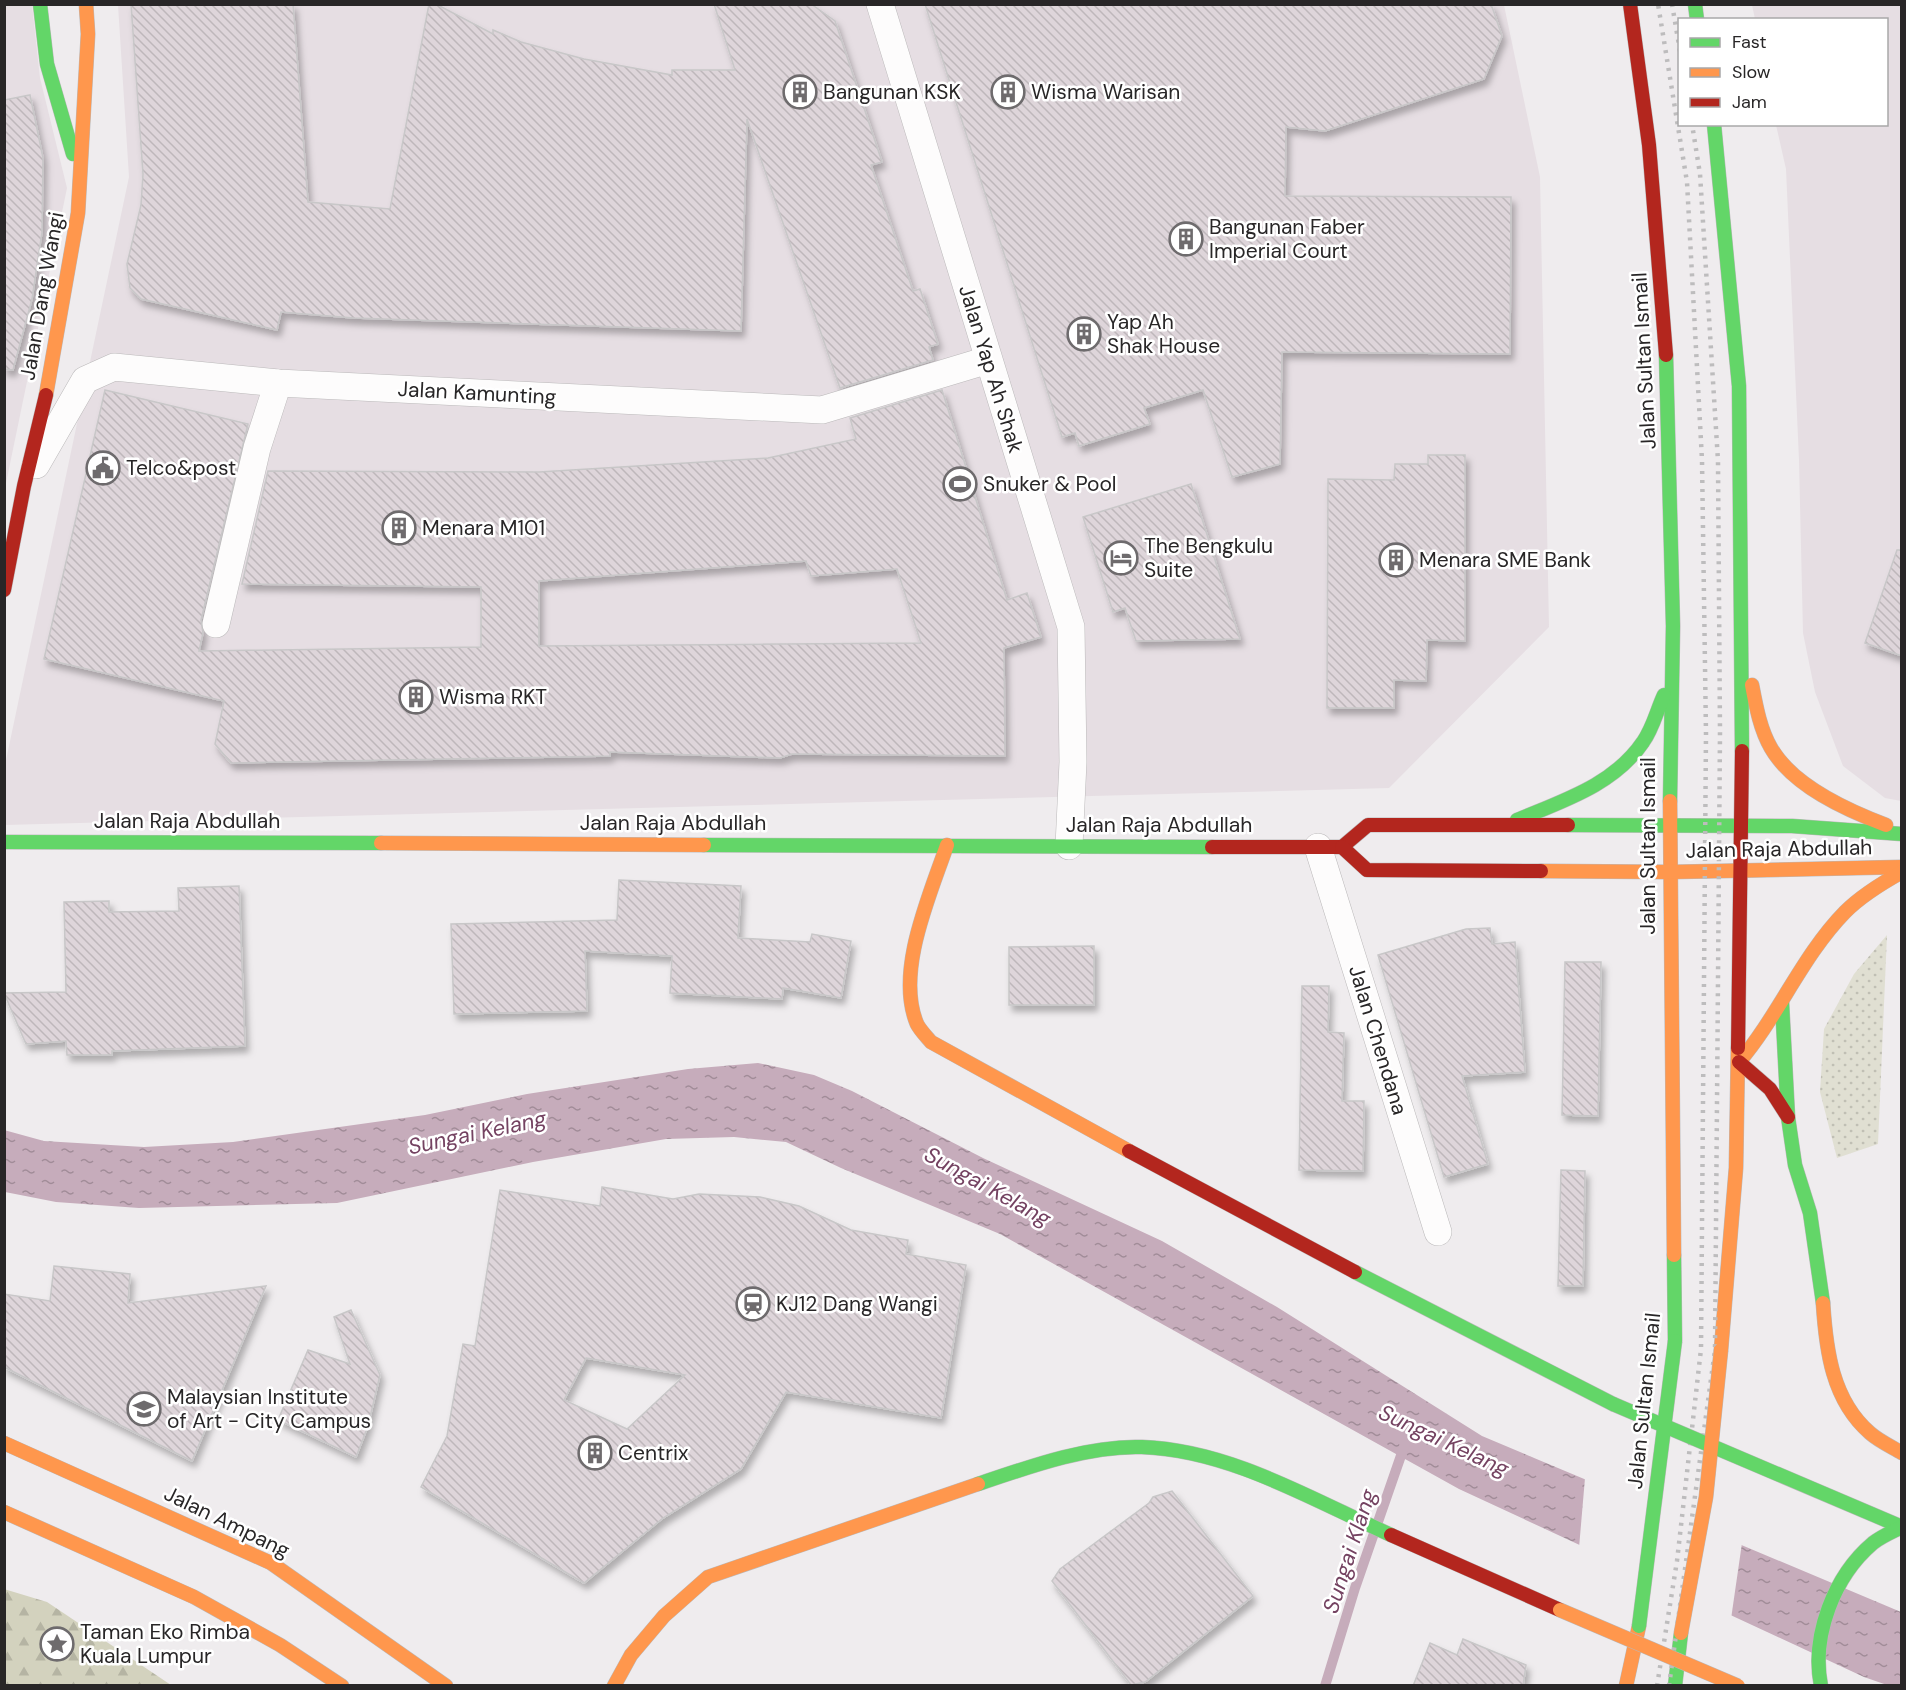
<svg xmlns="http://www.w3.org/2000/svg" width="1906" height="1690" viewBox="0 0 1906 1690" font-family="'DM Sans',sans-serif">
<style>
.built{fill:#e6dee3}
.grass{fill:url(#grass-dots)}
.forest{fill:url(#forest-firs)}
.water{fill:url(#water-ripples)}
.pier{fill:#efecee}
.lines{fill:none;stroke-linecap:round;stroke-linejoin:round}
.stream{stroke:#c6acbb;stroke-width:10}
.building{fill:url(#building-back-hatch);stroke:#c8c7c8;stroke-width:1.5;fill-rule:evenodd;filter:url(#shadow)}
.street-casing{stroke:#bbb9ba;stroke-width:28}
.fast-casing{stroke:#bbb9ba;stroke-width:15}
.slow-casing{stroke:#bbb9ba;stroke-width:15}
.jam-casing{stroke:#bbb9ba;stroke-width:15}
.street{stroke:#fdfcfc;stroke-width:27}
.fast{stroke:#63d668;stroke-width:14}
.slow{stroke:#ff974d;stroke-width:14}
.jam{stroke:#b3261e;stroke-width:14}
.rail{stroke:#bdbcbd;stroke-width:4.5;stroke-dasharray:3 6;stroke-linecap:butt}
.fast-bridge-casing{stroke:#bbb9ba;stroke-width:15;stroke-linecap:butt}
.slow-bridge-casing{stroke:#bbb9ba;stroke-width:15;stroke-linecap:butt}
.fast-bridge{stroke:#63d668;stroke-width:14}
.slow-bridge{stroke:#ff974d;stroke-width:14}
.labels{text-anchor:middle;stroke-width:5;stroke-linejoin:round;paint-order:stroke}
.poi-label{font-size:21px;fill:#282627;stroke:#fff;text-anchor:start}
.street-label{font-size:21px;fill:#282627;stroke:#fff}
.water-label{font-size:22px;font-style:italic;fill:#744261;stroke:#fff}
</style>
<defs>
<pattern id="grass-dots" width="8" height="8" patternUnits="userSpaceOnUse" patternTransform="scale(1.5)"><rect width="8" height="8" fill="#e0dfd2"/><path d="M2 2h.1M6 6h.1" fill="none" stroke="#c0bfb4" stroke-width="1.8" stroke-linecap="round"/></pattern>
<pattern id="forest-firs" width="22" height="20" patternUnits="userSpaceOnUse" patternTransform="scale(1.5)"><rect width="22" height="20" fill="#d3d2be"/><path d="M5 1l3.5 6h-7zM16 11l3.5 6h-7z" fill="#b5b4a3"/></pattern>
<pattern id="water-ripples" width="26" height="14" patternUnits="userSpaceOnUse" patternTransform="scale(1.5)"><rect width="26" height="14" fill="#c6acbb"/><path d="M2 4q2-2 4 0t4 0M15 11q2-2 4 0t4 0" fill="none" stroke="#a18c98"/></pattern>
<pattern id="building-back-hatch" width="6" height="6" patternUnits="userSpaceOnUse" patternTransform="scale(1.5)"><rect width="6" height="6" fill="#ded5da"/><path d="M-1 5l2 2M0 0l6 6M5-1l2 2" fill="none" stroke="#beb7bb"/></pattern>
<filter id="shadow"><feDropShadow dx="3.5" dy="6" stdDeviation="3" flood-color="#0004"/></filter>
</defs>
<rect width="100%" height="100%" fill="#efecee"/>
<g class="built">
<polygon points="5,5 32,5 40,78 67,188 5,488"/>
<polygon points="118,5 1504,5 1540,177 1549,627 1389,788 5,825 5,765 129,177"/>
<polygon points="1752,5 1901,5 1901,801 1885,798 1843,766 1815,692 1803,633 1799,460 1786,169 1776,125 1886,124 1886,20 1755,19"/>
</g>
<polygon class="grass" points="1887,935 1878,1144 1837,1158 1820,1092 1824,1029 1854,974"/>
<polygon class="forest" points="4,1589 47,1602 171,1685 5,1685"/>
<polygon class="water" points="758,1063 814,1075 852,1091 983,1158 1162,1241 1277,1307 1482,1436 1901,1612 1901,1685 1887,1685 1864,1677 1459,1489 1000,1234 841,1168 786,1142 734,1137 666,1139 533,1162 337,1203 139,1208 56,1202 5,1192 4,1130 44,1141 144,1147 233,1142 425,1115 527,1094 688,1069"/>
<polygon class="pier" points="1585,1478 1742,1543 1731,1619 1579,1548"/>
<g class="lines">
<polyline class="stream" points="1325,1686 1355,1588 1405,1444"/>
</g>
<g class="building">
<polygon points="131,4 293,4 308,202 390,209 429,4 436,4 493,34 493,30 521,42 584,59 672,75 672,70 735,70 714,4 811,4 835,21 882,162 871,165 913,291 920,289 938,344 929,347 933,360 840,388 747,119 741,331 354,318 281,312 277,330 141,299 130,288 127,264 141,205 143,174"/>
<polygon points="925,4 1491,4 1502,36 1484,79 1325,131 1286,127 1285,196 1511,197 1510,354 1282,352 1280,464 1232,477 1203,390 1144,408 1150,424 1079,446 1075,433 1062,437"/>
<polygon points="30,95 43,158 42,232 32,299 13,370 4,369 4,100"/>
<path d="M105,390L248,424L201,620L203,633L199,651L481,647V587L242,584L268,471L539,472L768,458L856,439L850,418L942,390L1007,600L1027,593L1041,637L1004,648L1005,756L792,754L780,758L610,752V756L231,763L215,744L224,701L44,659ZM806,561L811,576L897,569L921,643L539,646V581Z"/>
<polygon points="1428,455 1465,455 1465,641 1427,640 1426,681 1394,680 1394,708 1327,708 1328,479 1394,480 1395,464 1428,464"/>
<polygon points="1191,484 1240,639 1136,641 1125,608 1113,612 1083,517"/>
<polygon points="1897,550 1902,550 1902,656 1865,643"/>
<polygon points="619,880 741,886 738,938 810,942 812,934 851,941 841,998 783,988 782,999 670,993 672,956 585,951 587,1011 454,1014 451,924 617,920"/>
<polygon points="239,886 245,1046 112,1051 112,1055 67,1055 66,1041 26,1044 4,993 66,992 64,902 109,901 109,912 179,911 178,888"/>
<polygon points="1490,928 1492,944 1515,942 1525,1072 1462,1076 1488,1164 1444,1177 1378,955 1466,929"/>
<polygon points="1094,946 1094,1005 1009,1005 1009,947"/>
<polygon points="1565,962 1601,962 1598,1116 1562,1115"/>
<polygon points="1302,986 1329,986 1328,1032 1344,1033 1342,1101 1364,1101 1363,1171 1299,1170"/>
<polygon points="1561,1170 1585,1171 1583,1286 1558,1286"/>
<path d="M602,1187L673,1199L699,1194L760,1197L799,1206L851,1230L908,1240L906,1254L966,1265L941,1418L786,1392L741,1469L663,1518L584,1583L421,1487L447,1436L463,1344L475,1346L500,1190L600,1206ZM586,1358L685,1375L627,1429L564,1400Z"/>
<polygon points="54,1266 130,1274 128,1303 266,1286 192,1461 4,1367 4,1294 50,1301"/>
<polygon points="351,1310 380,1375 368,1426 356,1457 278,1420 308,1350 350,1364 334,1317"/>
<polygon points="1172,1491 1253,1596 1145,1682 1131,1685 1052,1581 1060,1569 1149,1503 1153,1497"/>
<polygon points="1463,1639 1526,1665 1523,1686 1413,1686 1430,1643 1457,1655"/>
</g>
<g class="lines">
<g class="street-casing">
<g id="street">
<polyline points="880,4 1071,627 1073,762 1069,846"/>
<polyline points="36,465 85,380 114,367 278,383 822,410 988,360"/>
<polyline points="216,624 257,448 278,383"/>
<polyline points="1318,847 1438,1232"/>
</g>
</g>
<g class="fast-casing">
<g id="fast">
<polyline points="40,4 47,64 73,154"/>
<polyline points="1695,4 1697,20"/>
<polyline points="1714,124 1739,386 1742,751"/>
<polyline points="1666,355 1673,626 1670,801"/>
<path d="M1517,820C1562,801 1614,785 1643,742C1653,728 1657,710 1664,695"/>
<polyline points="1568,825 1792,826 1902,834"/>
<polyline points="4,842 381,843"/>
<polyline points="704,845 1212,847"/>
<polyline points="1782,1003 1788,1117 1795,1165 1810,1213 1823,1303"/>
<polyline points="1674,1255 1675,1341"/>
<polyline points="1355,1272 1613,1404"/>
<path d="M978,1484C1028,1467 1089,1445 1142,1447C1230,1450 1313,1500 1391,1535"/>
<polyline points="1675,1686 1681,1633"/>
</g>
</g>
<g class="slow-casing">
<g id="slow">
<polyline points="46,395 78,213 88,34 86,4"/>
<path d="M1752,685C1756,706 1760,729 1771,748C1793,786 1846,810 1886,825"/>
<polyline points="1670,801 1674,1255"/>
<polyline points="381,843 704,845"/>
<path d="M947,845C930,895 895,972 917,1024C920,1030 926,1036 931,1042L1129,1151"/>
<polyline points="1541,871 1670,872 1902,867"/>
<path d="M1739,1062C1779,1015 1802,956 1845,912C1862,895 1882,883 1902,872"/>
<path d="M1823,1303C1826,1350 1832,1400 1870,1433C1879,1441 1892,1447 1902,1453"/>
<polyline points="1721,1350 1736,1168 1738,1048"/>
<polyline points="4,1443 271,1563 446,1686"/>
<polyline points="4,1512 194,1597 280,1645 342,1686"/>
<polyline points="614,1686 631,1655 664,1616 708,1577 978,1484"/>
<polyline points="1626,1686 1639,1626"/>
</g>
</g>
<g class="jam-casing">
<g id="jam">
<polyline points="1630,4 1649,145 1666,355"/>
<polyline points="4,590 24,486 46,395"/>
<polyline points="1212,847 1342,847 1368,825 1568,825"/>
<polyline points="1342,847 1367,870 1541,871"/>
<polyline points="1738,1048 1742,751"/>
<polyline points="1739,1062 1770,1089 1788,1117"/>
<polyline points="1129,1151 1355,1272"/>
<polyline points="1391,1535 1560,1610"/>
</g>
</g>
<use href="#street" class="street"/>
<use href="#fast" class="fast"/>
<use href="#slow" class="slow"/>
<use href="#jam" class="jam"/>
<g class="rail">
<polyline points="1672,4 1680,51"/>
<polyline points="1657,1686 1677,1561 1701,1349 1706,734 1702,460 1687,182 1658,4"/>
<polyline points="1669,1686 1715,1350 1720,732 1718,461 1700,174 1692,124"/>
</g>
<g class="fast-bridge-casing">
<g id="fast-bridge">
<polyline points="1613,1404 1902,1527"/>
<polyline points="1639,1626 1675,1341"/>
<path d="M1821,1686C1811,1636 1834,1576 1873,1543C1882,1536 1892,1532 1902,1527"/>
</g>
</g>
<g class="slow-bridge-casing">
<g id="slow-bridge">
<polyline points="1560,1610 1738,1686"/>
<polyline points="1681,1633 1706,1497 1721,1350"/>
</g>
</g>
<use href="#fast-bridge" class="fast-bridge"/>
<use href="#slow-bridge" class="slow-bridge"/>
</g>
<defs>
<g id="building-ring" transform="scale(1.725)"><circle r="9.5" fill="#fff" stroke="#6e6b6d" stroke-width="1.5"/><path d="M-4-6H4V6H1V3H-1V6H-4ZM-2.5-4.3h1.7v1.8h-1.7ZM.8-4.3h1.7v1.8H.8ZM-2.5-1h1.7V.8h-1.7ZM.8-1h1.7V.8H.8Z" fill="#6e6b6d"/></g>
<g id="civic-ring" transform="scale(1.725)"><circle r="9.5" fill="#fff" stroke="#6e6b6d" stroke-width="1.5"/><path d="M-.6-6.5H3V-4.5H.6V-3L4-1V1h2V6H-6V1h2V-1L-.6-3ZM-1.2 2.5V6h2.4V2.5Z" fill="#6e6b6d"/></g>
<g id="stadium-ring" transform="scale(1.725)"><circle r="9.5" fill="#fff" stroke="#6e6b6d" stroke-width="1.5"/><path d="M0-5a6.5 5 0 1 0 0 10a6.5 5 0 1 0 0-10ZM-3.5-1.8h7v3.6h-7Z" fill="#6e6b6d"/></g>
<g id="hotel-ring" transform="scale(1.725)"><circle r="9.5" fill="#fff" stroke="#6e6b6d" stroke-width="1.5"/><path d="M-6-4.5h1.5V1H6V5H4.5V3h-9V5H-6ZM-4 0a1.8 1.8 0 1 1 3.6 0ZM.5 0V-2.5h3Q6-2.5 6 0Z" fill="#6e6b6d"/></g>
<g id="station-ring" transform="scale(1.725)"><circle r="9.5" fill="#fff" stroke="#6e6b6d" stroke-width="1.5"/><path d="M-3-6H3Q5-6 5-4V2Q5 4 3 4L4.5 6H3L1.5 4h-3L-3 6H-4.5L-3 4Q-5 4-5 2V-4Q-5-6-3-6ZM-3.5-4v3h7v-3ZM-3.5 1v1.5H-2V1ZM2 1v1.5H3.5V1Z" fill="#6e6b6d"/></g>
<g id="school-ring" transform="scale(1.725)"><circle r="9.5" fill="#fff" stroke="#6e6b6d" stroke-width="1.5"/><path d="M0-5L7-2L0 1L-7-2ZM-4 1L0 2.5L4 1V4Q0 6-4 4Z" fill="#6e6b6d"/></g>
<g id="sight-ring" transform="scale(1.725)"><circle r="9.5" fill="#fff" stroke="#6e6b6d" stroke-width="1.5"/><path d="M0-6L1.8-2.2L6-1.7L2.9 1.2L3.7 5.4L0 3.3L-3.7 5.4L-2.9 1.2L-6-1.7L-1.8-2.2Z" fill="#6e6b6d"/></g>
</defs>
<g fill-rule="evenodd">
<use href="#building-ring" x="800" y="92"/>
<use href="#building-ring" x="1008" y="92"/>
<use href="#building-ring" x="1186" y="239"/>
<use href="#building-ring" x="1084" y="334"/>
<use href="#civic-ring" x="103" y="468"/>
<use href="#stadium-ring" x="960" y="484"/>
<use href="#building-ring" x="399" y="528"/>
<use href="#hotel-ring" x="1121" y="558"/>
<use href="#building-ring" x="1396" y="560"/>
<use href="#building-ring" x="416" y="697"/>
<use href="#station-ring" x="753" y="1304"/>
<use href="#school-ring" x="144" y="1409"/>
<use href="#building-ring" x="595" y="1453"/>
<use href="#sight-ring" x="57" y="1644"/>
</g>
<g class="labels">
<g class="poi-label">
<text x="823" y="99">Bangunan KSK</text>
<text x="1031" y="99">Wisma Warisan</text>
<text x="1209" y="234">Bangunan Faber<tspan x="1209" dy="24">Imperial Court</tspan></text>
<text x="1107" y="329">Yap Ah<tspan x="1107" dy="24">Shak House</tspan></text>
<text x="126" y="475">Telco&amp;post</text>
<text x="983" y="491">Snuker &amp; Pool</text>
<text x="422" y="535">Menara M101</text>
<text x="1144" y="553">The Bengkulu<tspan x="1144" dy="24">Suite</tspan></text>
<text x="1419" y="567">Menara SME Bank</text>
<text x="439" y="704">Wisma RKT</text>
<text x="776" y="1311">KJ12 Dang Wangi</text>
<text x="167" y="1404">Malaysian Institute<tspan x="167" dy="24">of Art - City Campus</tspan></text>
<text x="618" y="1460">Centrix</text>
<text x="80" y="1639">Taman Eko Rimba<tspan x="80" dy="24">Kuala Lumpur</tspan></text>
</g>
<g class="street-label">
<text transform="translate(42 296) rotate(-80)" y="7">Jalan Dang Wangi</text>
<text transform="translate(1644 361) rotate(-93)" y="7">Jalan Sultan Ismail</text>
<text transform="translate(991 369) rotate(73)" y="7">Jalan Yap Ah Shak</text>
<text transform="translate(477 393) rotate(3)" y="7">Jalan Kamunting</text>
<text x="187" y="828">Jalan Raja Abdullah</text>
<text x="673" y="830">Jalan Raja Abdullah</text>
<text x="1159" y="832">Jalan Raja Abdullah</text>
<text transform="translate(1648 846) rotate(-90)" y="7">Jalan Sultan Ismail</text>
<text transform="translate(1779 849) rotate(-1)" y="7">Jalan Raja Abdullah</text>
<text transform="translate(1378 1040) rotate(73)" y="7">Jalan Chendana</text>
<text transform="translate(1644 1401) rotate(-84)" y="7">Jalan Sultan Ismail</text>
<text transform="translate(227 1522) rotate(26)" y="7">Jalan Ampang</text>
</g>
<g class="water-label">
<text transform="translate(477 1132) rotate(-12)" y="8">Sungai Kelang</text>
<text transform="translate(988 1186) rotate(29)" y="8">Sungai Kelang</text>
<text transform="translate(1444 1440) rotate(25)" y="8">Sungai Kelang</text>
<text transform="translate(1349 1551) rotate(-72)" y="8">Sungai Klang</text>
</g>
</g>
<rect width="1906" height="1690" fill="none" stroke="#282627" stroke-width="12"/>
<rect x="1678" y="18" width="210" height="108" fill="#ffffff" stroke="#a9a8a9" stroke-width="1.5"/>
<rect x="1690" y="38" width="30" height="9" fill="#63d668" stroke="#a9a8a9" stroke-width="1.5"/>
<text x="1732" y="48" font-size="18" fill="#282627">Fast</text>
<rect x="1690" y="68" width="30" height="9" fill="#ff974d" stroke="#a9a8a9" stroke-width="1.5"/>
<text x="1732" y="78" font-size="18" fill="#282627">Slow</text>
<rect x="1690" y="98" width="30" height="9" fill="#b3261e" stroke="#a9a8a9" stroke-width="1.5"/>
<text x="1732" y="108" font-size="18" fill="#282627">Jam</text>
</svg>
